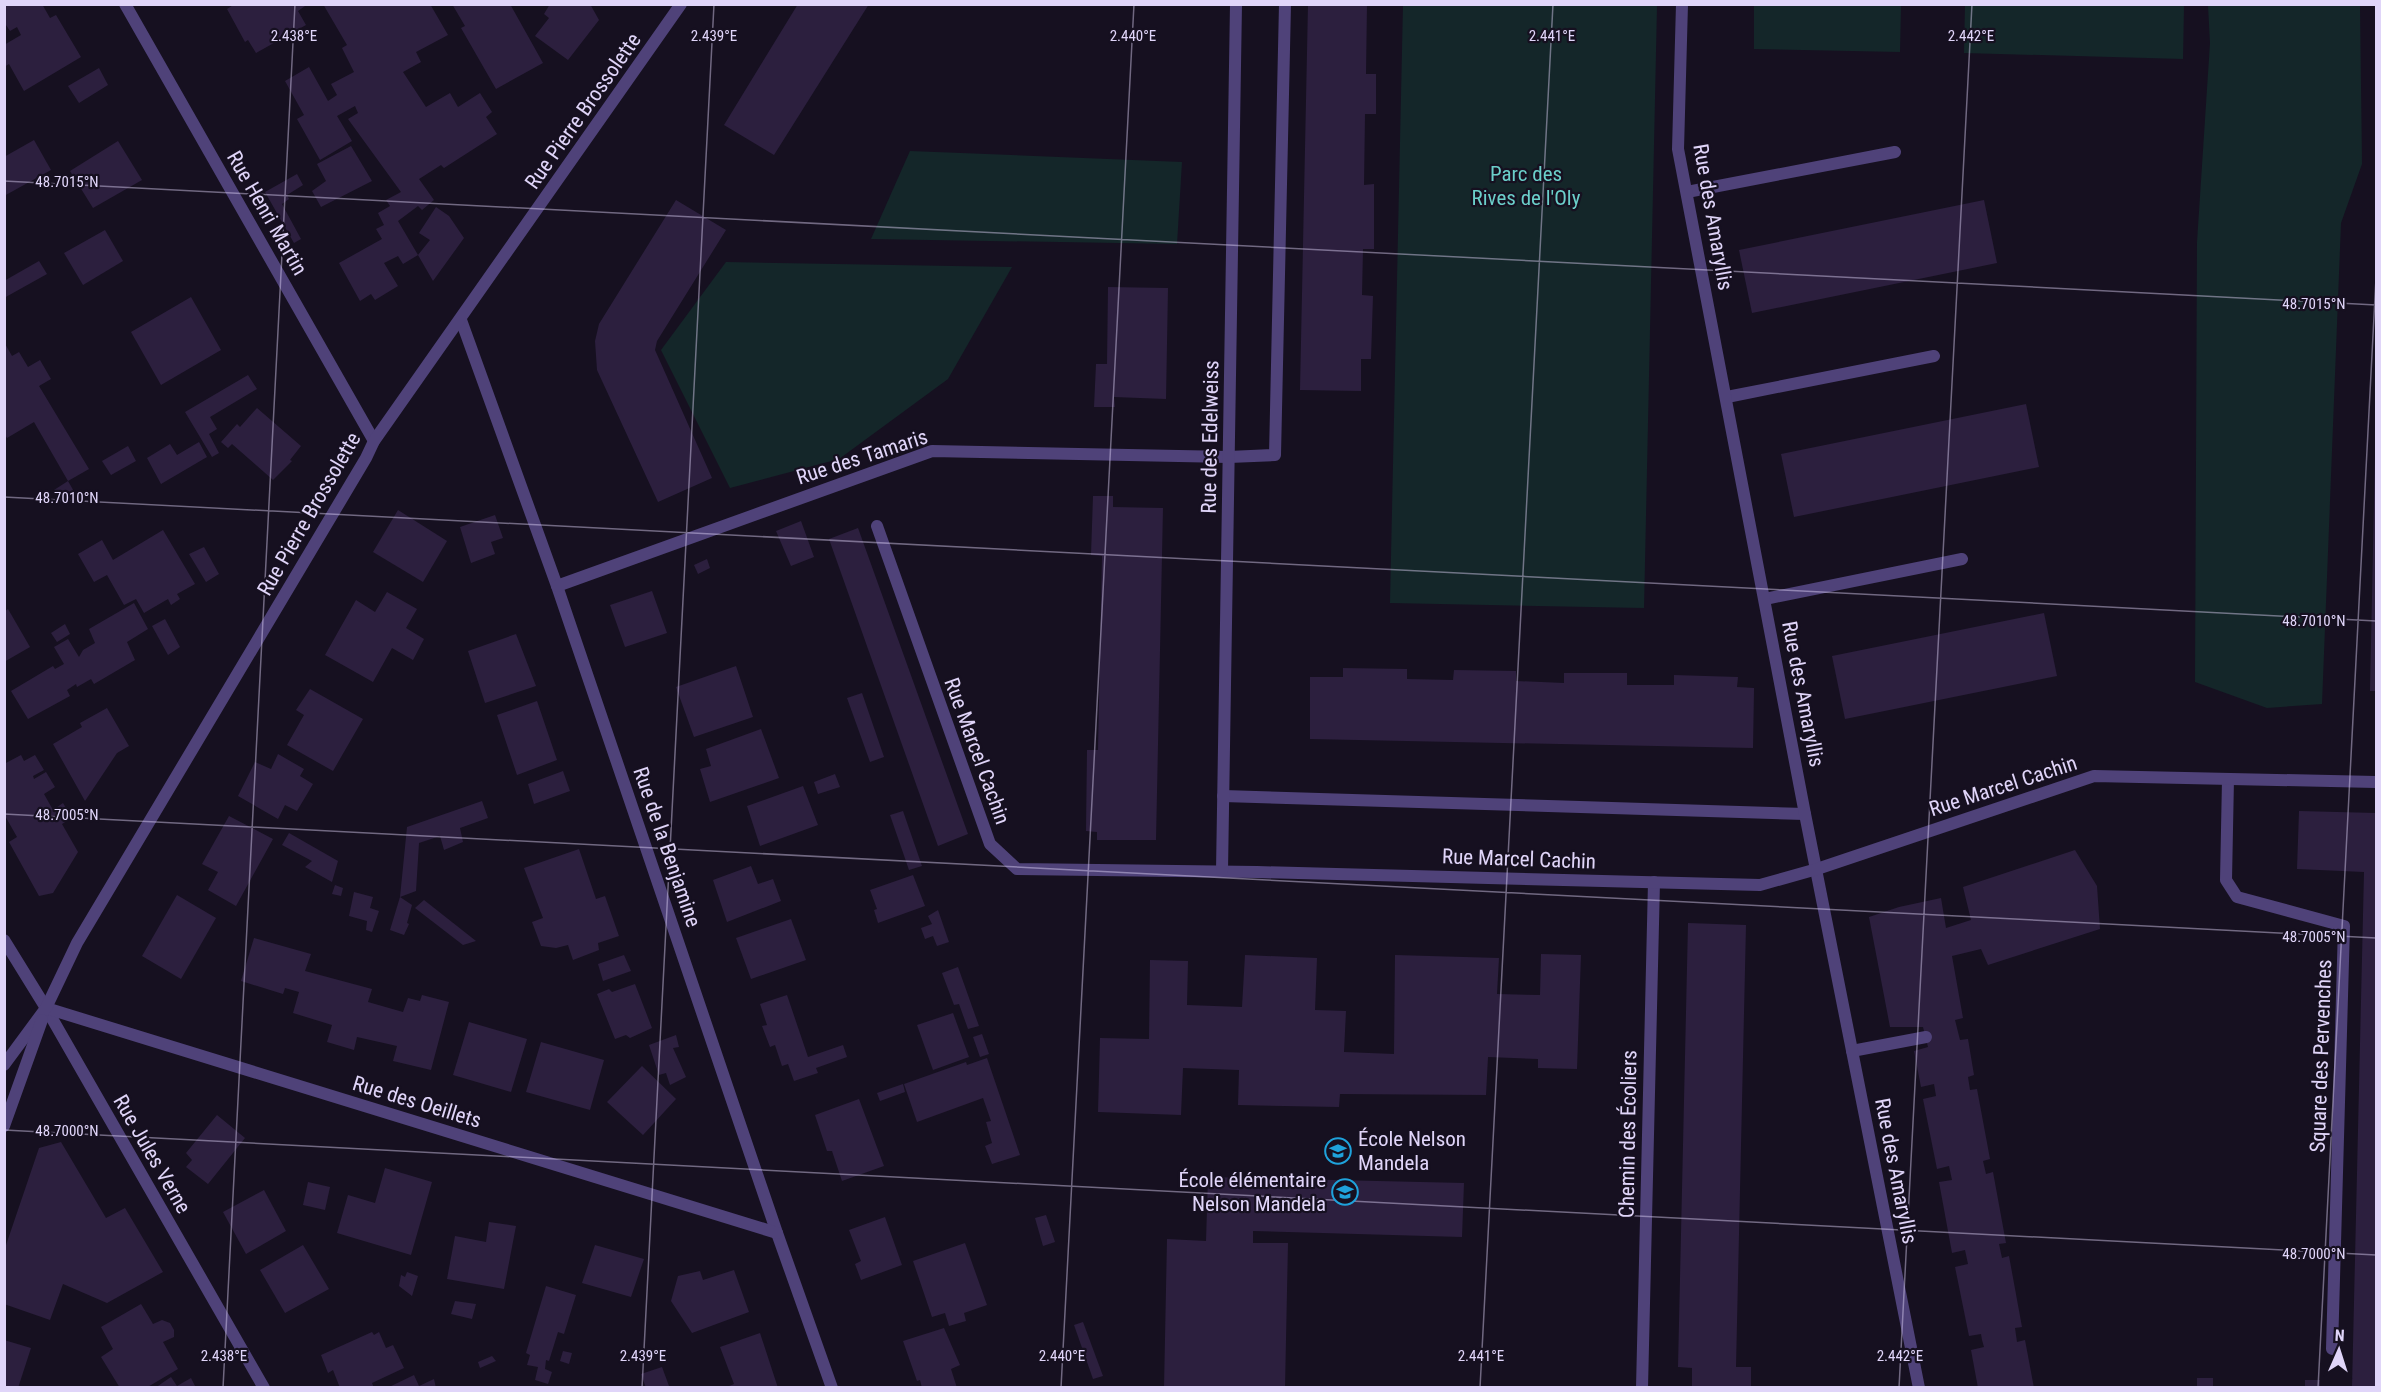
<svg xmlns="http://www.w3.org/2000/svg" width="2381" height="1392" viewBox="0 0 2381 1392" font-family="'Roboto Condensed',sans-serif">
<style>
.green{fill:#142629}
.building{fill:#2c1f3e}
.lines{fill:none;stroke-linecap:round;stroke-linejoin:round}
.service{stroke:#4f4279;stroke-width:12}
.minor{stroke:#4f4279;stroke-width:12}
.ticks{fill:none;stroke:#e0d5f9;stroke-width:1.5;stroke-opacity:0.45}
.labels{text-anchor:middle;stroke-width:4.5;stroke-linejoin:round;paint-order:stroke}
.street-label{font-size:21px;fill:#e0d5f9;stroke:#161020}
.park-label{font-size:21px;fill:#6bcfca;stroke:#161020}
.poi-label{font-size:21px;fill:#e0d5f9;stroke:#161020;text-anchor:start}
.ticks-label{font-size:15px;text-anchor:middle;fill:#e0d5f9;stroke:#161020;stroke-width:4.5;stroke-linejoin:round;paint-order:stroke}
</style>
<rect width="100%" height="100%" fill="#161020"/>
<g class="green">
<polygon points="1403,5 1657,5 1644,608 1390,603"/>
<polygon points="1754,5 1901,5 1900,52 1754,49"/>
<polygon points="1965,5 2184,5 2183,59 1964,53"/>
<polygon points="2208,5 2360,5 2362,164 2341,223 2322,704 2267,708 2195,682 2197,242 2210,43"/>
<polygon points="910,151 1182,162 1177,244 871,239"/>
<polygon points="726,262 1012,267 948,379 839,459 730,488 661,350"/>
</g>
<g class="building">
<polygon points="4,4 42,4 50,18 56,15 81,57 24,91 9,64 4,67 4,45 21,35 17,27 10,31 4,22"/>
<polygon points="235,4 304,4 305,6 298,11 306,25 256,53 248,40 245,42 227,9"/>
<polygon points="323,4 430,4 448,35 416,52 421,62 403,72 426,107 450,93 458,107 480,93 492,112 486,117 497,134 444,168 441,165 419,179 434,200 422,210 418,206 398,221 418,255 403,264 398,256 384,263 398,286 375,300 371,294 360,301 339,263 382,239 376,229 384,225 378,213 390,206 386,200 401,192 348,119 358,113 355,106 337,116 352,141 320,160 297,119 304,115 285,81 309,67 328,101 337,95 331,84 354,72 342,48 347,45"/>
<polygon points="452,4 510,4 543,63 496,89 461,28 465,26"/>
<polygon points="550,4 590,4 599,20 568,60 535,36 549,18 544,14"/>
<polygon points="798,4 869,4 774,155 724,125"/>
<polygon points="1308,4 1367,4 1366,74 1376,74 1376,114 1365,114 1364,185 1374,184 1374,249 1363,249 1362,295 1373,296 1371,359 1361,359 1361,391 1300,390"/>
<polygon points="99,68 108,85 79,103 68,86"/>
<polygon points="34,140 51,170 4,196 4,157"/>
<polygon points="118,141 142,180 93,208 70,171"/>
<polygon points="351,146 372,181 321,207 312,191 326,181 317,164"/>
<polygon points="297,174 303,185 287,195 289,199 282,204 301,239 294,243 265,192"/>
<polygon points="676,200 726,230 657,341 655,350 712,478 658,502 597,370 595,341 599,324"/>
<polygon points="1984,200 1997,263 1752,313 1739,250"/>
<polygon points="436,207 449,216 464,238 433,281 418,255 430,240 419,233"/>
<polygon points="105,230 123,261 83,285 64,253"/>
<polygon points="39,261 47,274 4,298 4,281"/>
<polygon points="1108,287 1168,288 1166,399 1114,397 1115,407 1094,407 1096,364 1107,364"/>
<polygon points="191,297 221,350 161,385 131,332"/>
<polygon points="4,342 12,356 19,352 28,367 40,360 51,379 39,386 89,469 68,481 34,422 7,438 4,433"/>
<polygon points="248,375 257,389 210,417 217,429 209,434 219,453 212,457 185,412"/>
<polygon points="2026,404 2039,467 1794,517 1781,454"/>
<polygon points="257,408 301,446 290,460 292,461 273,480 232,444 228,448 221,442 237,424 240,427"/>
<polygon points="199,442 207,457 161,484 147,458 170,444 177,455"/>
<polygon points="128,446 136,461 111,475 102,461"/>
<polygon points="2375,455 2376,455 2376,691 2370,691"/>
<polygon points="68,481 76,495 61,503 54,490"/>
<polygon points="1093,496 1113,496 1113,507 1163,508 1156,840 1097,840 1097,832 1086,831 1087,750 1098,750 1102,556 1091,555"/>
<polygon points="398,510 447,541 423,582 373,552"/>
<polygon points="495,515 503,538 491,542 495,554 471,563 460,527"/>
<polygon points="801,521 814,557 791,566 776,531"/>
<polygon points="858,528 968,834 938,846 829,539"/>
<polygon points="163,530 195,584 177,594 180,599 171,605 168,599 144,613 136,599 124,605 107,575 94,582 78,554 102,540 113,560"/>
<polygon points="204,547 219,574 206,582 189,554"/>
<polygon points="707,559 710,568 698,574 694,565"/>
<polygon points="652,591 667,633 625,647 610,605"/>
<polygon points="387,592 417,609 406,628 424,639 413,660 392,648 373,682 325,655 356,600 375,612"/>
<polygon points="134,603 148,629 127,642 135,660 94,684 91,679 77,687 76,684 67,690 70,696 28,719 11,691 53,666 55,669 64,664 54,647 68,639 79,657 83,650 95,643 89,629"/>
<polygon points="8,609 30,647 4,662 4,612"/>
<polygon points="2044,613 2057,676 1845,719 1832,656"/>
<polygon points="165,619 180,647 168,655 152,626"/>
<polygon points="65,624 70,634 57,642 51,633"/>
<polygon points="516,634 536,686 485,703 468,651"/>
<polygon points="736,666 753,717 694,737 676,687"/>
<polygon points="1343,668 1407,669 1407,679 1453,680 1454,670 1516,671 1516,681 1564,683 1564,673 1627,673 1627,685 1674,685 1674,675 1738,677 1737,687 1754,688 1754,690 1753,748 1310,739 1310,677 1343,677"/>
<polygon points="310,689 363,719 333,771 287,745 304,715 296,710"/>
<polygon points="862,693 884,757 870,762 847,698"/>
<polygon points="537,701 557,760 517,775 497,715"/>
<polygon points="107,708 129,746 117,753 85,801 53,744 82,727 80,723"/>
<polygon points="761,729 779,778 710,802 700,769 711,766 706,749"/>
<polygon points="278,754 304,769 300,776 313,784 297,811 285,805 278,819 238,796 255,762 271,769"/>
<polygon points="21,755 24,761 35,755 44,770 33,776 34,779 46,772 55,787 44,794 53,810 63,803 72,818 62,824 78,852 53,893 39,896 9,842 17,837 4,814 4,764"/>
<polygon points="563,771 570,791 534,804 528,784"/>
<polygon points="835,774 840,787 818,794 814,782"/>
<polygon points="803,786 818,825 760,846 747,806"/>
<polygon points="482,801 488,818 460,828 463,842 444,850 440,836 419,843 416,891 400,897 412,905 407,923 409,924 404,935 390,930 400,897 407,827"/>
<polygon points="903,811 922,866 909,870 890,815"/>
<polygon points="2299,811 2376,813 2376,1388 2352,1388 2364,872 2297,869"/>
<polygon points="229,816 273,839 236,906 208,890 218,872 202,864"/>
<polygon points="289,833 338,861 332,882 305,867 312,861 282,845"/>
<polygon points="579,849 596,899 605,896 619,936 598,943 599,950 573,960 568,945 556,948 541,946 532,922 543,918 524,868"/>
<polygon points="2075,850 2097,886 2100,929 1988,965 1981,949 1952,956 1963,1018 1955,1020 1960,1040 1968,1039 1974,1075 1968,1077 1970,1090 1977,1089 1990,1159 1983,1161 1986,1174 1993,1172 2006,1243 1999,1244 2002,1258 2009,1256 2022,1327 2015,1328 2017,1342 2025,1340 2034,1388 1978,1388 1971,1350 1984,1347 1982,1340 1981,1334 1969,1336 1955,1267 1968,1264 1965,1250 1952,1253 1939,1182 1952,1180 1949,1166 1937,1169 1923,1099 1936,1096 1934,1084 1921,1087 1914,1051 1928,1047 1923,1027 1890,1027 1869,917 1899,907 1941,898 1946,928 1971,920 1963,887"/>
<polygon points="751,866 758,884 773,879 781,901 727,922 713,880"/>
<polygon points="913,875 925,906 878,923 874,910 877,909 870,890"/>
<polygon points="335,885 343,888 341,896 332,894"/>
<polygon points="354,892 373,897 370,908 379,911 372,932 366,930 367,921 349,916"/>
<polygon points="177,895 216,918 181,979 142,956"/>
<polygon points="424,900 476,941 463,945 415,908"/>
<polygon points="938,910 949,942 937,946 933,936 925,939 921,928 932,924 928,916"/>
<polygon points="791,919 806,960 751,979 736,938"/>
<polygon points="1688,923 1746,925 1736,1367 1751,1367 1751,1388 1692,1388 1692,1368 1678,1367"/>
<polygon points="254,938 311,954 305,971 372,989 368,1002 403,1012 408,998 420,1001 422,995 449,1002 431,1070 393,1061 397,1046 357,1037 354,1050 327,1042 332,1025 293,1013 299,992 285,988 283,994 241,981"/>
<polygon points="1541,954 1581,955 1577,1069 1538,1068 1538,1059 1488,1057 1486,1095 1340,1094 1339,1107 1238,1105 1239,1070 1183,1068 1181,1115 1098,1112 1100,1038 1149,1039 1150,960 1188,961 1187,1005 1242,1007 1245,955 1317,958 1315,1010 1346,1011 1344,1052 1394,1054 1395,955 1499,958 1497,994 1540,995"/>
<polygon points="624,955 631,971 603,981 598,964"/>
<polygon points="958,967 979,1026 968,1029 959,1004 954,1005 942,973"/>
<polygon points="635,984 652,1028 630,1038 626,1035 615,1039 597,994 609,989 612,992"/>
<polygon points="787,995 808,1057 843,1045 847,1057 816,1068 818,1073 794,1081 788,1064 782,1066 775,1045 770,1047 762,1026 767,1025 760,1004"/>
<polygon points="953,1013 969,1057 933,1070 917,1025"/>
<polygon points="469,1022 527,1039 511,1092 453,1075"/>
<polygon points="982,1034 989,1054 980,1057 973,1037"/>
<polygon points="676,1035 679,1047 673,1048 686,1077 670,1085 666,1073 659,1075 649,1045"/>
<polygon points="541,1042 604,1060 590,1110 526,1092"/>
<polygon points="987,1058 1020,1155 992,1164 985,1146 992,1143 986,1122 991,1121 983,1098 917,1122 904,1084 966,1062 967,1065"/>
<polygon points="642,1066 676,1099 643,1135 607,1102"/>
<polygon points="903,1084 905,1092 880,1101 877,1093"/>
<polygon points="859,1099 884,1166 842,1181 832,1151 827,1151 815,1115"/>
<polygon points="217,1115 245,1138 208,1184 186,1167 192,1160 186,1153"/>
<polygon points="61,1142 106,1218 125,1208 163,1272 107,1303 63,1284 50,1320 4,1304 4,1251 39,1148"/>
<polygon points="385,1168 432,1182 411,1255 337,1233 348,1195 375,1203"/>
<polygon points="1208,1177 1464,1183 1462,1237 1253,1231 1253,1243 1288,1243 1285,1388 1164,1388 1167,1239 1206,1241"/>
<polygon points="308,1182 330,1187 325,1210 303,1205"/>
<polygon points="264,1190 286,1231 246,1254 223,1212"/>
<polygon points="1046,1215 1055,1242 1043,1246 1035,1218"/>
<polygon points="885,1217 902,1265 861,1280 855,1264 861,1261 849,1230"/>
<polygon points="489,1222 516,1226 504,1289 447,1279 455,1236 486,1242"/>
<polygon points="965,1243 987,1305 964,1313 966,1321 949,1326 945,1313 932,1317 913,1261"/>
<polygon points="303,1245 329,1289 285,1313 260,1270"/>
<polygon points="595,1245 644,1259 631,1297 582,1283"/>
<polygon points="734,1270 749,1312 692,1333 671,1301 678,1276 700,1271 703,1280"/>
<polygon points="407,1272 418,1276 412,1296 399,1286 401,1275 405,1277"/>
<polygon points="546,1286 576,1295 564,1334 558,1332 549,1361 546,1360 545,1369 552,1372 548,1384 535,1380 538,1367 527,1365 530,1355 526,1353"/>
<polygon points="455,1301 476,1304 472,1319 451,1314"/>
<polygon points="141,1304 153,1324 162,1320 170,1323 174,1330 174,1337 163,1342 178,1369 146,1388 120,1388 101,1357 113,1349 101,1327"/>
<polygon points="1083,1322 1103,1376 1093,1379 1074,1325"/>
<polygon points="944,1328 960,1365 951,1369 957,1388 922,1388 920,1380 917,1381 903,1341"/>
<polygon points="372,1332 374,1335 379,1332 386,1348 393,1345 404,1368 372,1383 374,1388 340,1388 333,1370 328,1373 321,1355"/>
<polygon points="760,1333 778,1388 724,1388 734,1384 720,1347"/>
<polygon points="4,1340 31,1348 18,1388 4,1388"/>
<polygon points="563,1351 572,1353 569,1364 560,1361"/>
<polygon points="492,1356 496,1361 480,1368 478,1362"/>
<polygon points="662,1367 669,1386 646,1388 641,1374"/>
<polygon points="414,1375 419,1386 434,1379 436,1388 387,1388"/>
<polygon points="171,1377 177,1386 191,1378 196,1388 155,1388"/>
<rect x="2197" y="1378" width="16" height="10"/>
<rect x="2305" y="1380" width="15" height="8"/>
</g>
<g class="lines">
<g class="service">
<polyline points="1687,192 1895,152"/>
<polyline points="1727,397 1934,356"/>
<polyline points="1229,457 1275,455 1285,4"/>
<polyline points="1765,599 1962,559"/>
<polyline points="2228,779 2226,880 2237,897 2344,926 2332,1349"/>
<polyline points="1223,796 1805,814"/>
<polyline points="1852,1051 1926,1037"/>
<polyline points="1642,1388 1654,882"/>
</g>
<g class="minor">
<polyline points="125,4 374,441"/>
<polyline points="1682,4 1678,149 1805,814 1919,1388"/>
<polyline points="461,320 557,586 777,1233 832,1388"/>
<polyline points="877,526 990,844 1017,869 1257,872 1760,885 1817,869 2094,776 2376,782"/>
<polyline points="557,586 932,451 1229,457"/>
<polyline points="1222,871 1236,4"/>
<polyline points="4,940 46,1008 264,1388"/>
<polyline points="46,1008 777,1233"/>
<polyline points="4,1065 46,1008 77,943 366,458 374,441 681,4"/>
<polyline points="4,1126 42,1020"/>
</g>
</g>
<path class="ticks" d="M4,181L2376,305M4,497L2376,621M4,814L2376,938M4,1130L2376,1255M223,1388L295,4M642,1388L714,4M1061,1388L1134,4M1480,1388L1553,4M1899,1388L1972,4M2318,1388L2376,278"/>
<defs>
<g id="school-ring" transform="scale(1.35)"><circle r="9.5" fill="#161020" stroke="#1fa2db" stroke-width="1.5"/><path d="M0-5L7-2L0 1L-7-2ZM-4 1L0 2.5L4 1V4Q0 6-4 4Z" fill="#1fa2db"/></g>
</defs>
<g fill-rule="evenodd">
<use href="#school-ring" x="1338" y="1151"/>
<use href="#school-ring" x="1345" y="1192"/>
</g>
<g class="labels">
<g class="street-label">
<text transform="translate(583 111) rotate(-55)" y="7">Rue Pierre Brossolette</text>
<text transform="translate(267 213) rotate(60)" y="7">Rue Henri Martin</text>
<text transform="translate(1713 217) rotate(80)" y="7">Rue des Amaryllis</text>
<text transform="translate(1210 437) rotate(-89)" y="7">Rue des Edelweiss</text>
<text transform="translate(862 457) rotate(-18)" y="7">Rue des Tamaris</text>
<text transform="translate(309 514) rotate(-60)" y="7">Rue Pierre Brossolette</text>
<text transform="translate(1803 694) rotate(79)" y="7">Rue des Amaryllis</text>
<text transform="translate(977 751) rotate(70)" y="7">Rue Marcel Cachin</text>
<text transform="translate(2003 786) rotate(-18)" y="7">Rue Marcel Cachin</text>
<text transform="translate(667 847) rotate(71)" y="7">Rue de la Benjamine</text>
<text transform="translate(1519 859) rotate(2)" y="7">Rue Marcel Cachin</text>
<text transform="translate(2321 1056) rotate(-88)" y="7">Square des Pervenches</text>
<text transform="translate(417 1102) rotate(17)" y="7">Rue des Oeillets</text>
<text transform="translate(1628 1134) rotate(-89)" y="7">Chemin des Écoliers</text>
<text transform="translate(152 1154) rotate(60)" y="7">Rue Jules Verne</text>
<text transform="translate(1896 1171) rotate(79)" y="7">Rue des Amaryllis</text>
</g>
<g class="park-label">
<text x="1526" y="181">Parc des<tspan x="1526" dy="24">Rives de l'Oly</tspan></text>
</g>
<g class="poi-label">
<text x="1358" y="1146">École Nelson<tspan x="1358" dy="24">Mandela</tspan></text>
<text x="1326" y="1187" text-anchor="end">École élémentaire<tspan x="1326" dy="24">Nelson Mandela</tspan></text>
</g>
</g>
<g class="ticks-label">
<text x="294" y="41">2.438°E</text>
<text x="714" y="41">2.439°E</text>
<text x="1133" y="41">2.440°E</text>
<text x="1552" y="41">2.441°E</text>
<text x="1971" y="41">2.442°E</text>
<text x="67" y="187">48.7015°N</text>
<text x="2314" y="309">48.7015°N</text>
<text x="67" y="503">48.7010°N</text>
<text x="2314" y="626">48.7010°N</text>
<text x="67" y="820">48.7005°N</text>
<text x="2314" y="942">48.7005°N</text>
<text x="67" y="1136">48.7000°N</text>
<text x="2314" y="1259">48.7000°N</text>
<text x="224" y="1361">2.438°E</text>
<text x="643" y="1361">2.439°E</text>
<text x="1062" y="1361">2.440°E</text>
<text x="1481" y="1361">2.441°E</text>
<text x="1900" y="1361">2.442°E</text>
</g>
<rect width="2381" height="1392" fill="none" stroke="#e0d5f9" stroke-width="12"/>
<g transform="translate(2339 1350) rotate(3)" stroke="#161020" stroke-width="4.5" paint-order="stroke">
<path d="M0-4.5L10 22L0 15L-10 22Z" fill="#e0d5f9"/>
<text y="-9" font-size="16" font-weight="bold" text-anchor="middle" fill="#e0d5f9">N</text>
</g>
</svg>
